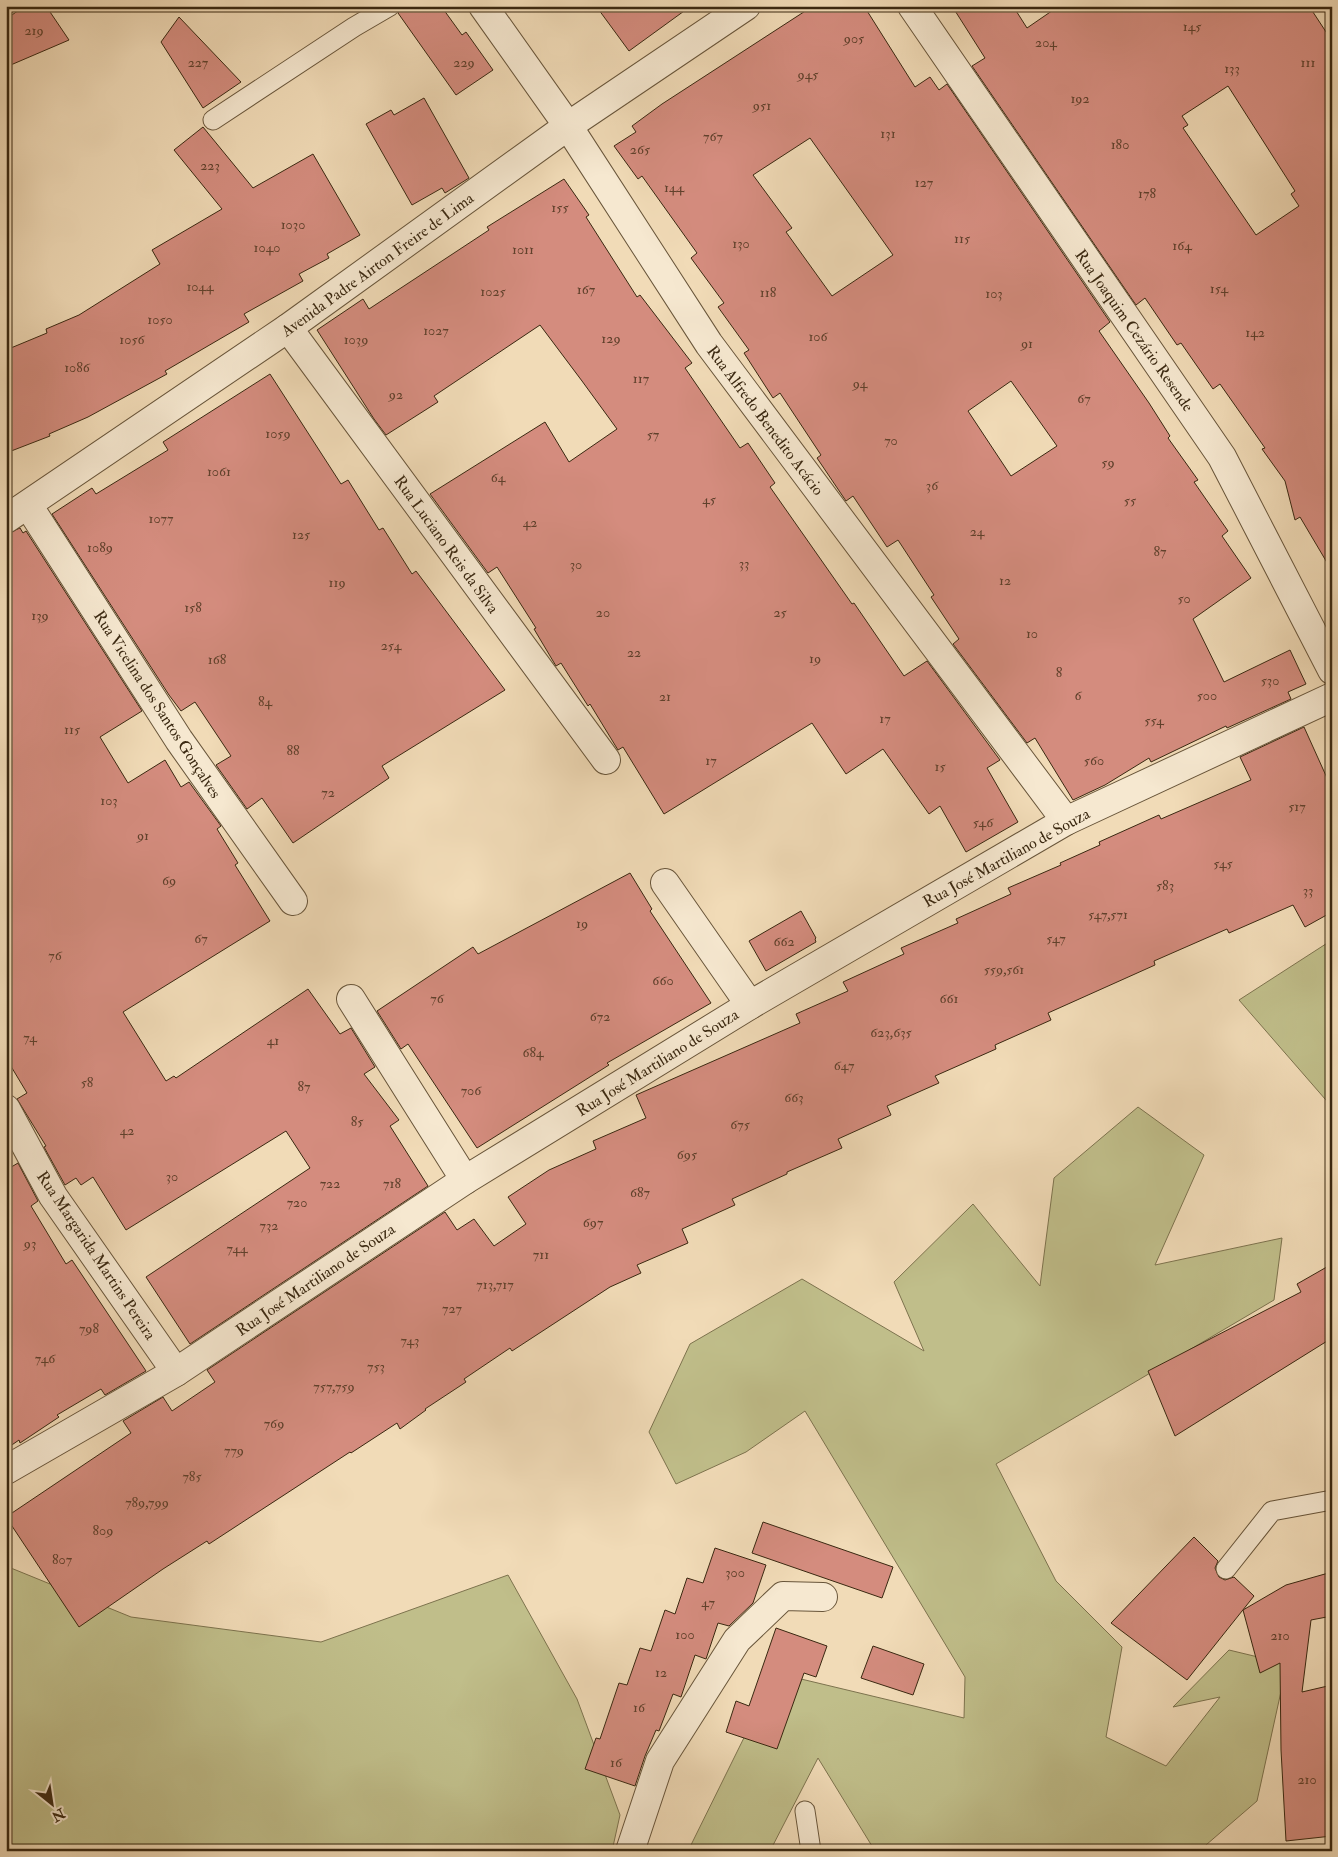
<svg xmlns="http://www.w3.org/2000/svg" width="1338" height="1857" viewBox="0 0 1338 1857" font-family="'IM FELL Double Pica',serif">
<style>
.green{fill:#c0be8a;stroke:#7d734e}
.building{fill:#d48c7e;stroke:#3a2811;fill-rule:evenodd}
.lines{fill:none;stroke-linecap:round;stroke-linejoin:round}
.service-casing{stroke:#68553a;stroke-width:21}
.minor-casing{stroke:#68553a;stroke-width:30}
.service{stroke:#f6e8d0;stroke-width:19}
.minor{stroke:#f6e8d0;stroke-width:28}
.labels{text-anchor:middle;stroke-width:4;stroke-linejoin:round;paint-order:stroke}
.number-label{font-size:14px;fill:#60412c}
.street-label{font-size:16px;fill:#3a2811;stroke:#f6e8d0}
</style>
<rect width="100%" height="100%" fill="#f1dbb7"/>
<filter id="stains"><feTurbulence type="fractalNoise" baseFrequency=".004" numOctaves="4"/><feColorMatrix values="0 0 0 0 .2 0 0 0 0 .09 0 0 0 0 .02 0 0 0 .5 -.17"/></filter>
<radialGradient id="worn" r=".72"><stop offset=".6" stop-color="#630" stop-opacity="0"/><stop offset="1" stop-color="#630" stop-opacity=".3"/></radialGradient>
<g class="green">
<polygon points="1332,940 1332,1107 1239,1000"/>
<polygon points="1138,1107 1204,1155 1155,1265 1282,1238 1274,1300 996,1464 1056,1581 1122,1647 1106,1737 1166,1766 1220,1697 1173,1707 1229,1650 1287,1664 1257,1801 1199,1851 998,1851 986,1849 970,1851 875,1851 818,1758 770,1851 688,1851 776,1673 964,1718 965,1677 805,1411 746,1452 676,1484 649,1432 690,1344 802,1279 924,1351 894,1282 973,1204 1040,1286 1054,1178"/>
<polygon points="6,1566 131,1617 321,1642 508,1575 577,1699 620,1815 612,1851 6,1851"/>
</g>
<g class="building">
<polygon points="25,6 46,6 69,40 6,67 6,19"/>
<polygon points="401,6 441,6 462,35 466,32 493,70 456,95 398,13"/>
<polygon points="596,6 691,6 629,51"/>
<path d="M813,6H864L915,87L930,77L939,90L947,84L1110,322L1099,331L1149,403L1170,436L1168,438L1198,480L1194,482L1228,531L1222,536L1251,578L1193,619L1224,682L1290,650L1306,684L1288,692L1291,699L1227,728L1226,726L1151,762L1149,758L1105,785L1073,800L1035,738L1027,743L953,644L959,639L931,597L934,595L898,540L887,547L853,496L846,501L817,458L821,455L780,393L773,398L744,353L749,350L718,307L724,303L691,258L697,253L642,176L638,179L614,146L636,132L632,126L662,104ZM810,138L893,255L832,296L786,232L792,228L753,175ZM1011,381L1057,446L1011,476L968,411Z"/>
<path d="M952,6H1013L1027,28L1059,6H1309L1332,41V571L1300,517L1295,520L1285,481L1262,449L1265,448L1220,384L1213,389L1181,343L1177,345L1145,298L1136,305L972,66L985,58ZM1228,86L1295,191L1291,194L1299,206L1256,235L1183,128L1188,125L1182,116Z"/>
<polygon points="179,17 241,82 203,108 161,42"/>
<polygon points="424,98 469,178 445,193 442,188 412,205 366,124 391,110 394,115"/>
<polygon points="203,127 253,188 313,154 360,235 327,254 329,258 299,274 303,281 244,314 249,322 165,371 167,374 88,417 49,434 50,436 6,453 6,350 47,333 46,329 79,315 160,264 152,250 222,209 174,150"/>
<polygon points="564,179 589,215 586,217 637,297 640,295 692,363 685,368 740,448 748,443 775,483 770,487 852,604 854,603 904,676 927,661 1000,760 987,768 1018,822 966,852 940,806 929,814 883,749 846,774 812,723 664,814 623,747 618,750 590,704 588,706 561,663 556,666 534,629 536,628 497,567 488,573 430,494 545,422 569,462 617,429 582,381 540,325 434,396 438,402 386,435 374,419 317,330 363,299 369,309 489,230 487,227"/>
<polygon points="270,374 341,484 348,480 379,530 383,528 412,574 416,571 505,690 382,766 389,778 293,843 262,798 247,809 216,765 231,756 195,702 181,711 169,695 52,514 92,488 96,494 168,450 163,442"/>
<polygon points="20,528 23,533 26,531 142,711 100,737 128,783 165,760 181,787 189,782 221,826 217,829 238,863 235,865 270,921 123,1012 166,1081 174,1076 176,1078 308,989 340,1034 351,1028 375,1067 364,1074 399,1120 390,1126 428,1186 190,1344 146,1277 310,1168 286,1131 126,1230 93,1177 81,1185 76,1178 65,1185 44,1147 46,1146 17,1099 27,1093 6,1058 6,534"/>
<polygon points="1304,727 1332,789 1332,912 1305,927 1293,905 1229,933 1227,929 1154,961 1155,965 1048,1013 1051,1020 995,1045 996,1049 935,1076 939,1083 887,1106 891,1115 838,1139 842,1148 787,1172 787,1174 732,1199 735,1205 682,1229 688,1243 637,1265 641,1273 610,1287 512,1351 510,1348 464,1379 466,1382 425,1409 426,1410 400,1429 397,1423 351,1453 350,1452 209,1544 207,1541 163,1569 79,1627 6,1517 131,1433 123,1421 163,1397 172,1411 215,1382 207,1370 445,1212 457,1230 474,1219 494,1246 526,1224 508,1197 549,1170 596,1149 593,1141 646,1118 636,1095 800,1023 796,1014 848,991 843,982 904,954 901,948 958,923 956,919 1011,894 1008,888 1061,865 1060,863 1100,845 1099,842 1159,815 1161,819 1251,780 1240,757"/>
<polygon points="630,873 652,909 650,911 711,1003 607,1063 609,1065 477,1148 408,1044 401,1049 377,1011 473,947 478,954"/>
<polygon points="801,911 816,938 815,939 816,942 766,971 749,941"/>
<polygon points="18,1163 38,1201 31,1206 66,1264 72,1260 146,1371 105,1395 101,1389 57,1415 59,1417 20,1443 19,1440 6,1449 6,1165 8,1169"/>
<polygon points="1332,1264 1332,1338 1175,1436 1148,1371 1301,1292 1297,1284"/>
<polygon points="763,1522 893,1567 882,1598 752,1553"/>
<polygon points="1194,1537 1218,1561 1215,1568 1219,1577 1225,1580 1234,1577 1254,1596 1187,1680 1111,1623"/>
<polygon points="715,1548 766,1565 753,1603 729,1626 718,1623 706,1659 695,1655 681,1697 673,1694 659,1731 656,1730 645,1756 635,1786 585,1769 596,1738 600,1739 619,1683 627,1685 640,1648 651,1651 665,1610 675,1614 687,1578 703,1583"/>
<polygon points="1332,1572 1332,1616 1311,1620 1302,1692 1332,1685 1332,1836 1286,1841 1281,1750 1280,1663 1260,1673 1243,1610 1286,1585"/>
<polygon points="776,1628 827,1646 816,1677 804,1673 777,1749 726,1732 736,1701 749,1706"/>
<polygon points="873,1646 924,1664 913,1695 861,1678"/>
</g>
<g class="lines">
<g class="service-casing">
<g id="service">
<polyline points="213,120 354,27 390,6"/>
<polyline points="1226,1569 1272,1511 1332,1500"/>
<polyline points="805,1811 811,1851"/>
</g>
</g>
<g class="minor-casing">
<g id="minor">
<polyline points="483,6 568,126 709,344 1066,821"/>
<polyline points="912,6 1222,457 1332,670"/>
<polyline points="288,328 606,760"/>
<polyline points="28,505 179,740 293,901"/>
<polyline points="6,519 288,328 568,126 746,6"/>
<polyline points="665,883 750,1005"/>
<polyline points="351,999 465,1180"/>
<polyline points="6,1109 53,1196 176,1372"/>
<polyline points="6,1470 176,1372 465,1180 750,1005 1066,821 1332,697"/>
<polyline points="630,1851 660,1761 737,1640 783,1596 823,1597"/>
</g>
</g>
<use href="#service" class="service"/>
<use href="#minor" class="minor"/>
</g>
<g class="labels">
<g class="number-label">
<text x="1192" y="31">145</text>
<text x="34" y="35">219</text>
<text x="854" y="43">905</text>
<text x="1046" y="47">204</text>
<text x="198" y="67">227</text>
<text x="464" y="67">229</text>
<text x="1308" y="67">111</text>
<text x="1232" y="73">133</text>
<text x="808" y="79">945</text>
<text x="1080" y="103">192</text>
<text x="762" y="110">951</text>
<text x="888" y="138">131</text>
<text x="713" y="141">767</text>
<text x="1120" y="149">180</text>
<text x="640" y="154">265</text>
<text x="210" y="170">223</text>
<text x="924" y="187">127</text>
<text x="674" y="192">144</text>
<text x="1147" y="198">178</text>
<text x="560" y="212">155</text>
<text x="293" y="229">1030</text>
<text x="962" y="243">115</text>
<text x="741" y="248">130</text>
<text x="1182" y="250">164</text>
<text x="267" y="252">1040</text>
<text x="523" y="254">1011</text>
<text x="200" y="291">1044</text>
<text x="1219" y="293">154</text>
<text x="586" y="294">167</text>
<text x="493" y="296">1025</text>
<text x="768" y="297">118</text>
<text x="994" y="298">103</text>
<text x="160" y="324">1050</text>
<text x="436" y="335">1027</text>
<text x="1255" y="337">142</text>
<text x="818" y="341">106</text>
<text x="611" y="343">129</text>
<text x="132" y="344">1056</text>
<text x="356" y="344">1039</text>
<text x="1027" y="348">91</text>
<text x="77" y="372">1086</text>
<text x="641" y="383">117</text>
<text x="860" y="388">94</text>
<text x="396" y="399">92</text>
<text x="1084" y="403">67</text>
<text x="278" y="438">1059</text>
<text x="653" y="439">57</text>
<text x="891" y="445">70</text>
<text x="1108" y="467">59</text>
<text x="219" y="476">1061</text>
<text x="498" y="482">64</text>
<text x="932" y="490">36</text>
<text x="709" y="504">45</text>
<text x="1130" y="505">55</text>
<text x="161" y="523">1077</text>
<text x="530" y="527">42</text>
<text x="977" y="536">24</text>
<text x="301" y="539">125</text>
<text x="100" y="552">1089</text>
<text x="1160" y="556">87</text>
<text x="744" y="568">33</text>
<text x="576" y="569">30</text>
<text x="1005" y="585">12</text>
<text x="337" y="587">119</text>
<text x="1184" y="603">50</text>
<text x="193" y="612">158</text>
<text x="603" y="617">20</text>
<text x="780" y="617">25</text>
<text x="40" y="620">139</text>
<text x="1032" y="638">10</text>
<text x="391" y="650">254</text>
<text x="634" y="657">22</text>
<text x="815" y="663">19</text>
<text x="217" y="664">168</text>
<text x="1059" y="677">8</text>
<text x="1270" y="685">530</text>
<text x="1078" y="700">6</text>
<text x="1207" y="700">500</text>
<text x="665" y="701">21</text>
<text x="265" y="706">84</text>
<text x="885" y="723">17</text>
<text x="1154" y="725">554</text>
<text x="72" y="734">115</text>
<text x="293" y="755">88</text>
<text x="711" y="765">17</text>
<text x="1094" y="765">560</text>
<text x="940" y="771">15</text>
<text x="328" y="797">72</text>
<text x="109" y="805">103</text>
<text x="1297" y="811">517</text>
<text x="983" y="827">546</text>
<text x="143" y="840">91</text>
<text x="1223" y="868">545</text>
<text x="169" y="885">69</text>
<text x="1165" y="890">583</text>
<text x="1308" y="895">33</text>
<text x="1108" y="919">547,571</text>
<text x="582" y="928">19</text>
<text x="201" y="943">67</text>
<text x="1056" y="943">547</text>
<text x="784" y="946">662</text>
<text x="55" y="960">76</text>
<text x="1004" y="974">559,561</text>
<text x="663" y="985">660</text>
<text x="437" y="1003">76</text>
<text x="949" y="1003">661</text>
<text x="600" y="1021">672</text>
<text x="891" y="1037">623,635</text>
<text x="30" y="1042">74</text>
<text x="273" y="1045">41</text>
<text x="533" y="1057">684</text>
<text x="844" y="1070">647</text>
<text x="87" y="1087">58</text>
<text x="304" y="1091">87</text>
<text x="471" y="1095">706</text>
<text x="794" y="1102">663</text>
<text x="357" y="1126">85</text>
<text x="740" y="1129">675</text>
<text x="127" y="1135">42</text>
<text x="687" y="1159">695</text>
<text x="172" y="1181">30</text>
<text x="330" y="1188">722</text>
<text x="392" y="1188">718</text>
<text x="640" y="1197">687</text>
<text x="297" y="1207">720</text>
<text x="593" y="1227">697</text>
<text x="269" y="1230">732</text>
<text x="30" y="1248">93</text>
<text x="237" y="1253">744</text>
<text x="541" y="1259">711</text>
<text x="495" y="1289">713,717</text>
<text x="452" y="1313">727</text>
<text x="89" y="1333">798</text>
<text x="410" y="1345">743</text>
<text x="45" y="1363">746</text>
<text x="376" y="1371">753</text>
<text x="334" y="1391">757,759</text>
<text x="274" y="1428">769</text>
<text x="234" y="1455">779</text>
<text x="192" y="1481">785</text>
<text x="147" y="1507">789,799</text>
<text x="103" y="1535">809</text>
<text x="62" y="1564">807</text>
<text x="735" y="1577">300</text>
<text x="708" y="1607">47</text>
<text x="685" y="1639">100</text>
<text x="1280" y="1640">210</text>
<text x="661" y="1677">12</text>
<text x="639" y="1712">16</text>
<text x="616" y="1767">16</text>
<text x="1307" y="1784">210</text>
</g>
<g class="street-label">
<text transform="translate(377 264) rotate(-36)" y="6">Avenida Padre Airton Freire de Lima</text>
<text transform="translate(1135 330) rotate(55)" y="6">Rua Joaquim Cezário Resende</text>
<text transform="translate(766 420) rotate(53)" y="6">Rua Alfredo Benedito Acácio</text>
<text transform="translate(447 544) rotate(54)" y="6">Rua Luciano Reis da Silva</text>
<text transform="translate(158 704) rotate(57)" y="6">Rua Vicelina dos Santos Gonçalves</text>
<text transform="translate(1006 857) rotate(-29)" y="6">Rua José Martiliano de Souza</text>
<text transform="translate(657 1062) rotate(-32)" y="6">Rua José Martiliano de Souza</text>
<text transform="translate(97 1255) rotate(56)" y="6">Rua Margarida Martins Pereira</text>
<text transform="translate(315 1279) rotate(-34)" y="6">Rua José Martiliano de Souza</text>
</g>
</g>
<rect width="1338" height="1857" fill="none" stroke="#f1dbb7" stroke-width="25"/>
<rect x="8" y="8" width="1323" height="1842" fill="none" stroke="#3a2811" stroke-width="2.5"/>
<rect x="12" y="12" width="1313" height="1832" fill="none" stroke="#3a2811"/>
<g transform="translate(52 1804) rotate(150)" stroke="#f6e8d0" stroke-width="4" paint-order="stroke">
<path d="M0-4L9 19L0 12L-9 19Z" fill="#3a2811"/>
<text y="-8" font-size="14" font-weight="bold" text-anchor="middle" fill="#3a2811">N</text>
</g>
<rect width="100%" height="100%" filter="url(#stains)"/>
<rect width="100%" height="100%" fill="url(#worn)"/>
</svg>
